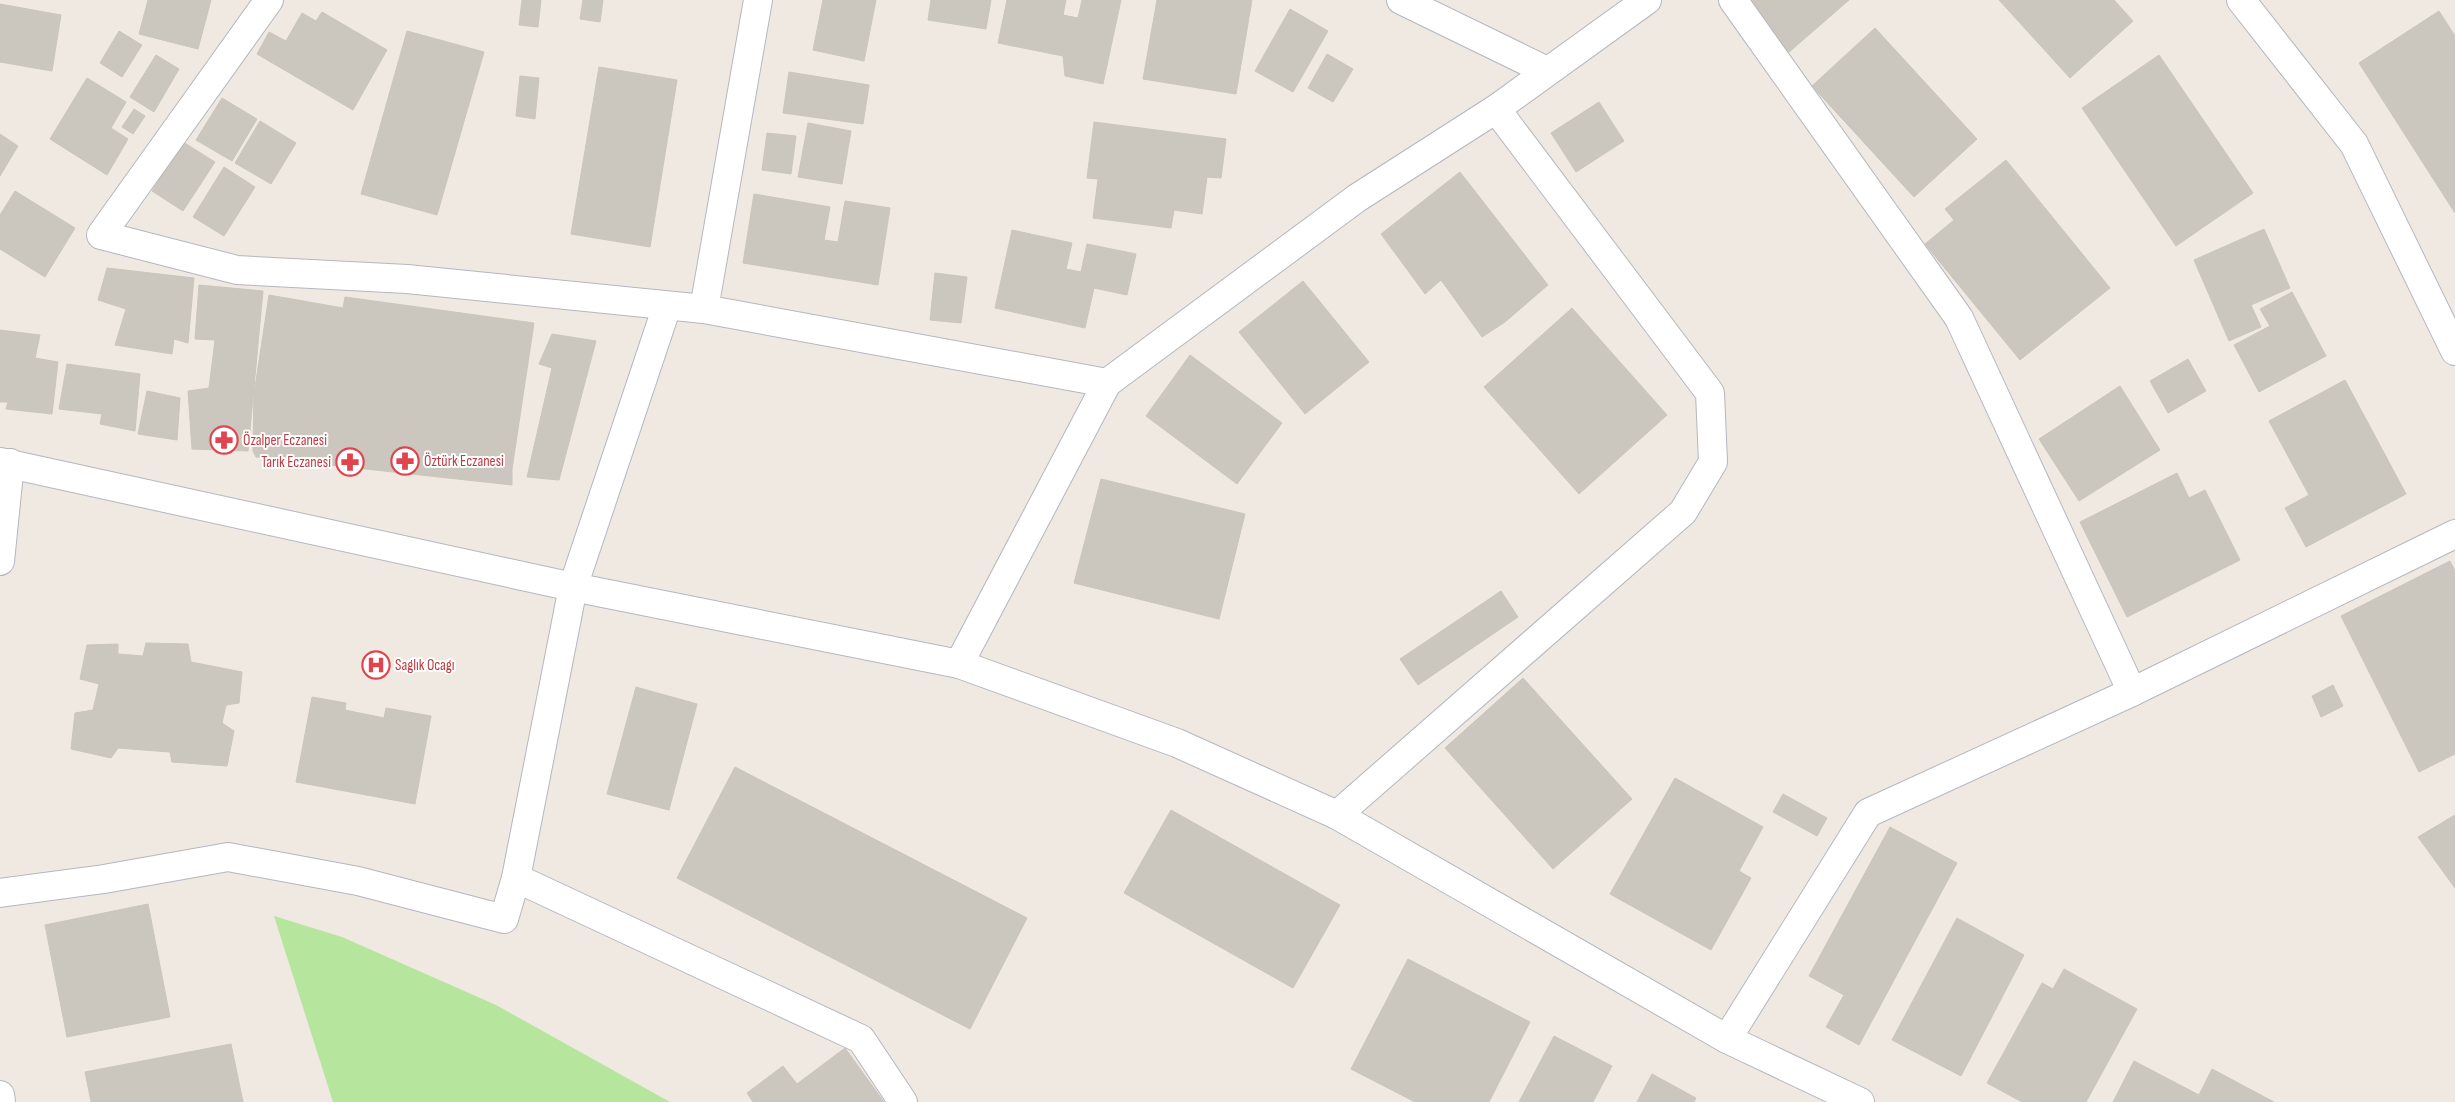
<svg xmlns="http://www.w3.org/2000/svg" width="2455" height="1102" viewBox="0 0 2455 1102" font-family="'Sofia Sans Condensed',sans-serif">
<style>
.park{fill:#b6e59e}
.building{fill:#cbc7bf;stroke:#cbc5ba}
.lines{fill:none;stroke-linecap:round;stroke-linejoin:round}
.street-casing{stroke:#b4b7c1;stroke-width:30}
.secondary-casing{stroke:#b4b7c1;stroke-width:30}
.street{stroke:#fff;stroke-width:28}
.secondary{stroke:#fff;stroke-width:28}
.labels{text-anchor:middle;stroke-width:4;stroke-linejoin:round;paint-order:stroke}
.health-label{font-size:15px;fill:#be3a42;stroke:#fff;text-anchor:start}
</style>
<rect width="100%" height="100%" fill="#efe9e1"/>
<polygon class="park" points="274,916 342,937 496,1005 670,1102 333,1102"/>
<g class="building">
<polygon points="148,0 211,0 198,49 139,34"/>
<polygon points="522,0 541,0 538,27 519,25"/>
<polygon points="583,0 603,0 600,22 580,19"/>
<polygon points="823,0 876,0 864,61 813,50"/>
<polygon points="931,0 991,0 986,29 928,20"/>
<polygon points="1007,0 1066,0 1063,15 1078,18 1082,0 1121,0 1103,84 1065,76 1063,56 998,43"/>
<polygon points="1157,0 1252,0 1236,94 1143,79"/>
<polygon points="1742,0 1849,0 1788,53"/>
<polygon points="1999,0 2114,0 2133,21 2070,78"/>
<polygon points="0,4 61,15 52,71 0,62"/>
<polygon points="1290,9 1328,31 1293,92 1255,71"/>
<polygon points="2439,11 2455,36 2455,213 2359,63"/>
<polygon points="322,12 387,50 353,110 257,54 269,32 286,41 302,13 316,21"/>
<polygon points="1875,28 1977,139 1914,197 1812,86"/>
<polygon points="119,31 142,45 122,77 100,63"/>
<polygon points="407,31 484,52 437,215 361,194"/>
<polygon points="1327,54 1353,69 1333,102 1308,88"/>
<polygon points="156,55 179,69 154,112 130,97"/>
<polygon points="2159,55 2253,193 2176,246 2082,108"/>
<polygon points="599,67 677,80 650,247 571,234"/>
<polygon points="789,72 869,85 863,124 783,113"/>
<polygon points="520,76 539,78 535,119 516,116"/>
<polygon points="87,78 126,102 111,128 128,139 107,175 50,139"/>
<polygon points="222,98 257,119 232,161 196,140"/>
<polygon points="1599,102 1624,141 1576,172 1551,133"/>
<polygon points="134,109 145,116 133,134 122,127"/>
<polygon points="260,121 296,143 271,184 235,163"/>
<polygon points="1094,122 1226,139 1221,178 1207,177 1202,214 1174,210 1171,228 1093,218 1098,179 1087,178"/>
<polygon points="808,123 851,131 842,184 798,177"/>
<polygon points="767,133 796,136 791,174 762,170"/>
<polygon points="0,134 18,146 0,176"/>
<polygon points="183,142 215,162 183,211 152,191"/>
<polygon points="2006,160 2110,288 2020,360 1925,244 1954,220 1945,209"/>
<polygon points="224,167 255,187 224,236 193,217"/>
<polygon points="1460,172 1548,285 1505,322 1482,337 1441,280 1425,294 1381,234"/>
<polygon points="15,191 75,228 45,277 0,249 0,215"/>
<polygon points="754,194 830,207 824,240 838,242 845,201 890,208 878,285 743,263"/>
<polygon points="2264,229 2290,288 2251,305 2261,327 2229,341 2194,260"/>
<polygon points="1012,230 1072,243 1066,269 1081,272 1087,244 1136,254 1127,295 1094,288 1085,328 995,308"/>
<polygon points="107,268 194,278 188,343 174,339 172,354 115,345 126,309 98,300"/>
<polygon points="935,273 967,277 961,323 930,320"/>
<polygon points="1303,281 1369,362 1305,414 1239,332"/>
<polygon points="199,285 263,291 248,451 192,449 188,391 209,388 215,340 195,339"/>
<polygon points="2292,292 2326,356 2259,392 2234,345 2270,326 2260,309"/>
<polygon points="269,295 343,308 345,297 534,323 512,469 512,485 256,457 253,451 254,394"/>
<polygon points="1572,308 1667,415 1579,494 1484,387"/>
<polygon points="0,330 40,335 35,358 58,362 52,414 6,409 8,402 0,402"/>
<polygon points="552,334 596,341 559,480 527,477 552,368 539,364"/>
<polygon points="1190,355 1282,423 1237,484 1146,416"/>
<polygon points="2188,359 2206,391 2168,413 2150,381"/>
<polygon points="67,364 140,374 135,431 100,424 102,414 59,409"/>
<polygon points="2345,380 2406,494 2306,547 2285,508 2309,495 2269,421"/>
<polygon points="2120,386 2160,450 2079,501 2039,439"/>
<polygon points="147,391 180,398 177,440 138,434"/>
<polygon points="2177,473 2189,498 2205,490 2240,560 2127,617 2080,522"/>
<polygon points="1101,479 1245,514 1219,619 1074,583"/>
<polygon points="2450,561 2455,571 2455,754 2419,772 2341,616"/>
<polygon points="1501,591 1518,617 1418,685 1400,659"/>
<polygon points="146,643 188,644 191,662 242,672 239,703 226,705 222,723 234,731 227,766 172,762 170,752 118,748 111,758 71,749 75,713 93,710 99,684 80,679 87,645 118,644 118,654 143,656"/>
<polygon points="1523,678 1632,799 1553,869 1445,748"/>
<polygon points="2333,685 2343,706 2321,717 2312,696"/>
<polygon points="636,687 697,704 669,810 607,794"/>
<polygon points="312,697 346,703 345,710 384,718 386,708 431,716 415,804 296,782"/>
<polygon points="735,767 1027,918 970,1029 677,878"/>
<polygon points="1675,778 1763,827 1739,871 1751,878 1711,950 1610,894"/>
<polygon points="1783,794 1827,818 1817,836 1773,812"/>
<polygon points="1171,810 1340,905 1293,988 1124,893"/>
<polygon points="2455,815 2455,888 2418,837"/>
<polygon points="1890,827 1957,863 1859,1045 1826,1027 1844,995 1809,976"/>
<polygon points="148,904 170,1017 67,1037 45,925"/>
<polygon points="1957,918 2024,955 1961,1076 1892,1040"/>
<polygon points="1408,959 1530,1022 1489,1102 1415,1102 1351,1069"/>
<polygon points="2064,969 2137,1009 2086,1102 2022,1102 1987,1083 2042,983 2053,989"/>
<polygon points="1554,1036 1612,1066 1593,1102 1519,1102"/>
<polygon points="231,1044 243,1102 91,1102 85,1072"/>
<polygon points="845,1048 884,1102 753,1102 747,1093 783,1066 797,1084"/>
<polygon points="2134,1061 2199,1095 2212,1069 2274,1102 2113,1102"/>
<polygon points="1652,1074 1696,1098 1694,1102 1637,1102"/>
</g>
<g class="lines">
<g class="street-casing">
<g id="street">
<polyline points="269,0 101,235 237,270 407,279 704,309 1107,383"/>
<polyline points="1401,0 1547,71"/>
<polyline points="1733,0 1959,318 2132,692 2455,534"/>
<polyline points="704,309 758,0"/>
<polyline points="959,664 1107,383 1357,198 1496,109 1647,0"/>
<polyline points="1337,815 1683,512 1713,462 1710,393 1496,109"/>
<polyline points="516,878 861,1039 903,1102"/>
<polyline points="0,893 104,879 228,857 358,881 504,919 516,878 573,587 667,306"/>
<polyline points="1727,1039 1868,813 2132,692"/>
</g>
</g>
<g class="secondary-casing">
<g id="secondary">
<polyline points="2241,0 2354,144 2455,351"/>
<polyline points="0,462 573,587 959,664 1177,743 1337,815 1727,1039 1860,1102"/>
<polyline points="0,561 10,463"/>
<polyline points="0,1095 1,1102"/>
</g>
</g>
<use href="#street" class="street"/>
<use href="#secondary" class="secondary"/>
</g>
<defs>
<g id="pharmacy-ring" transform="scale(1.4375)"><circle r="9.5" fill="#fff" stroke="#e0444e" stroke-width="1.5"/><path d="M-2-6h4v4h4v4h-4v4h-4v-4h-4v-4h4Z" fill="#e0444e"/></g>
<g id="hospital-ring" transform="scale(1.4375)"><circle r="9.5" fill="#fff" stroke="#e0444e" stroke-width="1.5"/><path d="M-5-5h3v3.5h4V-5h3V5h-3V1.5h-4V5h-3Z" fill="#e0444e"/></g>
</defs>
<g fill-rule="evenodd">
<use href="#pharmacy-ring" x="224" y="440"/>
<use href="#pharmacy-ring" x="405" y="461"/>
<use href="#pharmacy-ring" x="350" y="462"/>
<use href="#hospital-ring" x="376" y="665"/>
</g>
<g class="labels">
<g class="health-label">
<text x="243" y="445">Özalper Eczanesi</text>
<text x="424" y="466">Öztürk Eczanesi</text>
<text x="331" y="467" text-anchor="end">Tarık Eczanesi</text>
<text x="395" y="670">Saglık Ocagı</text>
</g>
</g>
</svg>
